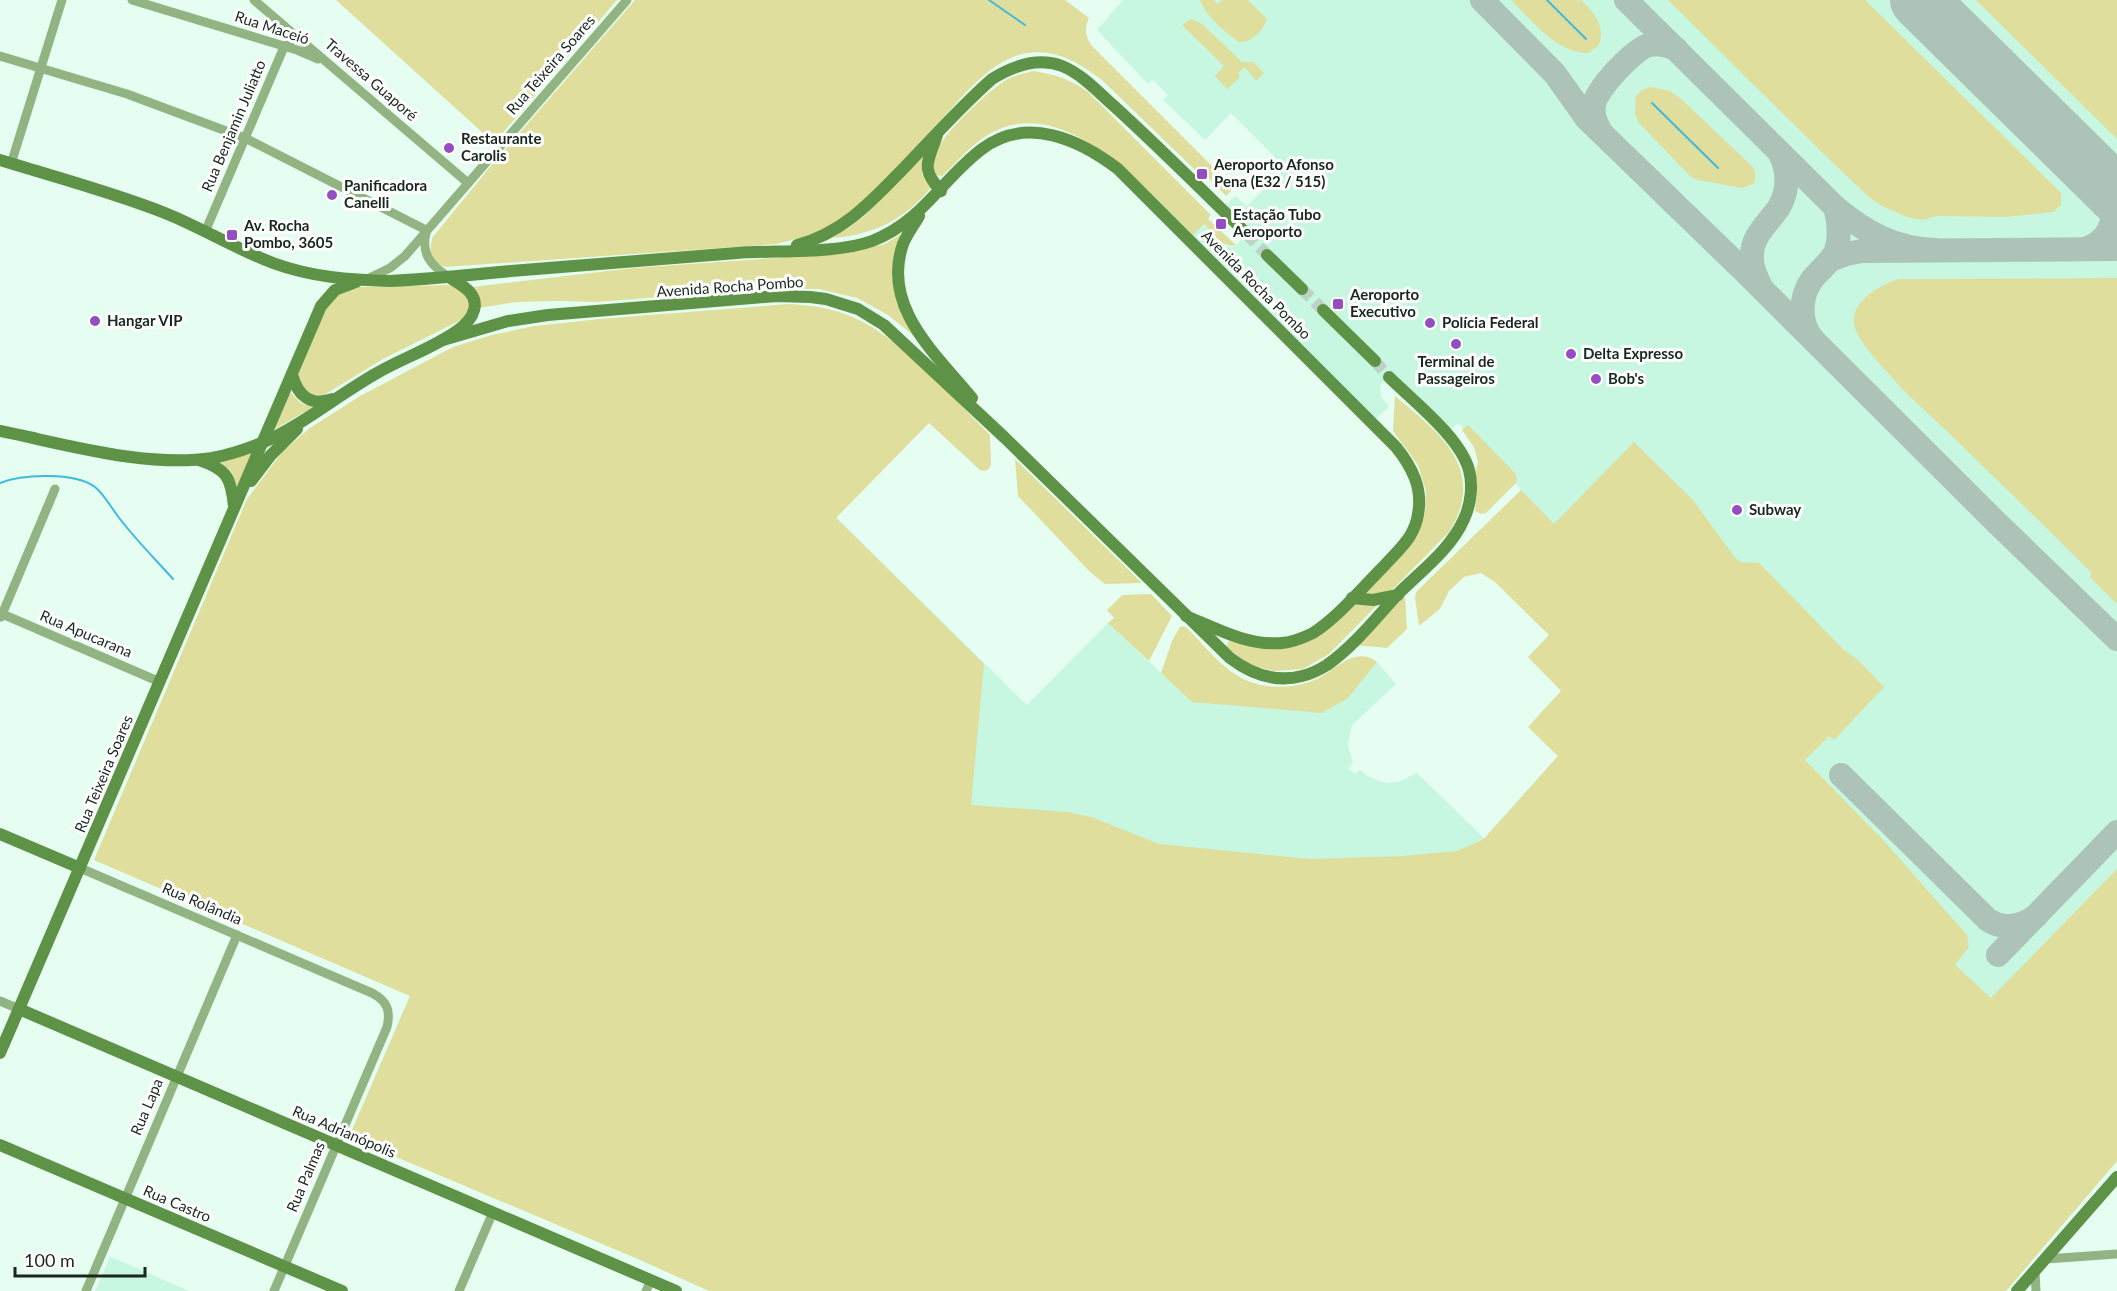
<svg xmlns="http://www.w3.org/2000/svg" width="2117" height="1291" viewBox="0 0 2117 1291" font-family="Lato,sans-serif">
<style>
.built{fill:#c7f7e1}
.green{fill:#dfde9d}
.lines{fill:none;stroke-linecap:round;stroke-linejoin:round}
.stream{stroke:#40b9df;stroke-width:2}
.taxiway{stroke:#adc3b8;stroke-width:24}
.runway{stroke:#adc3b8;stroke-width:58}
.secondary-tunnel{stroke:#bdd3c8;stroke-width:12;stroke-dasharray:12 6;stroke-linecap:butt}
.street{stroke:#91b482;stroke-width:9}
.secondary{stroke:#5e9246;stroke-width:12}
.poi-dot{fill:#944ec2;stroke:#fff;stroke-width:2}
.labels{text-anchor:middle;stroke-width:6;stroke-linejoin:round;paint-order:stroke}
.street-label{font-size:15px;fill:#182720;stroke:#fff}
.poi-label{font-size:15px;font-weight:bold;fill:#182720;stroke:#fff;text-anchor:start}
</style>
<rect width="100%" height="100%" fill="#e6fef2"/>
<g class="built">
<polygon points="1123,0 2117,0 2117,1161 2006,1291 709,1291 638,1259 349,1137 410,996 94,860 224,555 836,517 1027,705 1108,623 1192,702 1365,675 1377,662 1396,684 1352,725 1348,746 1353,762 1349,769 1355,774 1360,770 1369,777 1386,783 1398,782 1417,773 1484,838 1558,756 1528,727 1586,664 1553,524 1458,423 1451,430 1389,377 1380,385 1381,397 1389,406 1373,422 1188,239 1204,223 1226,246 1233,247 1236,245 1250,231 1225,206 1235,196 1247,206 1263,190 1261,188 1259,189 1250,180 1274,156 1231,113 1205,140 1163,100 1168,95 1153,80 1148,84 1097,30"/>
<polygon points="110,1257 123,1262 189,1291 95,1291"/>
</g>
<g class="green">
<polygon points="336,0 617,0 494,143"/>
<path d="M635,0H1065L1089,18C1084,29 1085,36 1092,46L1234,188L1226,196L1199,168L1196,171L1102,80C1078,62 1053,47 1022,54C987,63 962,98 938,123C908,155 878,190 845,218C830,231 796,239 777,244L445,267L436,263L430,253L432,238L490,167Z"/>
<path d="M1200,0H1214L1217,4L1223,0H1248L1267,19C1263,31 1251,43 1239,42C1225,32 1206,16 1200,0Z"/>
<path d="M1511,0H1581C1594,12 1607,28 1598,46L1588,53C1555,52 1533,21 1511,0Z"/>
<polygon points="1668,0 1865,0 2056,188 2061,193 2061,205 2053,212 2005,217 1937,216 1923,220 1907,217 1882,206 1869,197 1832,162"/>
<polygon points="1976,0 2117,0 2117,139"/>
<polygon points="1191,19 1202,24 1242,62 1253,62 1264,73 1256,81 1245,67 1238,73 1240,77 1227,89 1215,76 1224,66 1182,25"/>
<path d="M1033,71C1054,74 1070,79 1088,92L1211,215L1208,219L1236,245C1223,249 1213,233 1204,224L1193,235C1144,188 1062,88 986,136C970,146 956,163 942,176L936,175C933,168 932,161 935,153C943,134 992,86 1010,78C1017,75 1025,73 1033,71Z"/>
<path d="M1651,87L1670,91L1681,99L1752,166C1756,173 1757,177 1753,184L1742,188L1698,180L1691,177L1639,123L1635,114L1636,96L1642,90Z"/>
<path d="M925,154L922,174L931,187C908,218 871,236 832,238L862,218Z"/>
<polygon points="901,234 896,260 901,308 914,336 888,315 857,298 819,289 761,289 597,302 558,301 517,302 478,308 472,287 633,268 843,253 885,244"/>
<path d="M2117,278V604L2089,576L2092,573C2047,528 2001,484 1955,439C1933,417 1907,396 1887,372C1878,362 1855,337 1854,324C1851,300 1881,285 1899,279Z"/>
<path d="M452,285L467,295L470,307L463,319L383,359L324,395C311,397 299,389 299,374C299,360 321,315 327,300L357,287Z"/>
<path d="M788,304C812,305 837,309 859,320C906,343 952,397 990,435L991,464L990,468L985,471L980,470L929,423L836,518L984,664L971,805L1068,812L1091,817L1159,844L1311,859L1403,856L1457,851L1484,839L1558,756L1528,727L1561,691L1528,657L1549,635L1495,582L1481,573L1464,577L1449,591L1440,609L1419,626L1415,598L1416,592L1521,490L1554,524L1634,442L1693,500L1736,559L1741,562L1759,563L1843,649L1858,660L1884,687L1834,740L1829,736L1805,760L1884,841L1967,935L1969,947L1955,965L1991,998L2117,869V1161L2006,1291H709L638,1259L349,1137L410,996L94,860L247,499L283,451L310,428L360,396L453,347L492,335L534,326L600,319Z"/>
<polygon points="289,391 301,403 313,407 275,429 272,428"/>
<path d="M1395,396C1440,433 1488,470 1449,532L1329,654L1303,669L1274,671L1250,665L1226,647L1230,639L1307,641L1419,528L1425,511L1426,491L1418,465L1393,431Z"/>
<polygon points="1468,425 1514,472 1517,478 1516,483 1486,513 1481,514 1475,511 1477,492 1475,473 1478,462 1474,447 1462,430"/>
<polygon points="252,453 237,486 230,470 220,462"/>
<polygon points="1015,459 1142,583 1105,584 1090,572 1018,496"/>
<polygon points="1151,594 1172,616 1149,661 1108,623 1114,618 1107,610 1122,595"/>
<polygon points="1405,596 1407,629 1387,648 1355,645"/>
<path d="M1183,626L1187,628C1203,644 1218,664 1238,676C1261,690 1295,690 1319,678C1337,668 1356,646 1377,662L1348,698L1322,713L1192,702L1161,673L1172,641L1180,627Z"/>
</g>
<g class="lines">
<g class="stream">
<polyline points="989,0 1025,25"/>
<polyline points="1547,0 1586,39"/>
<polyline points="1652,103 1718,168"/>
<path d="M0,483C22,474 75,472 95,487C106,496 114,513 124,524C139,543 157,561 173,579"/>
</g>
<g class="taxiway">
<polyline points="1482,0 1555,74 1587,119 1744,271 1997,523 2117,639"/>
<path d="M1626,0L1835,207C1865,232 1894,249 1935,250"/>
<path d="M1601,132C1596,123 1592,115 1594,105C1596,89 1634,49 1649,45C1659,43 1668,45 1676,49"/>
<path d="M2086,249C2117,237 2117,210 2104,183"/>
<polyline points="1830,260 1846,254 1862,251 2117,249"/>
<path d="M1761,287C1756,276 1751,267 1752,255C1752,238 1764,227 1774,214C1789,197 1790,171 1779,152"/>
<path d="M1812,338C1799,322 1800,297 1811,281C1818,271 1829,264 1835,253C1841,238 1839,222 1835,207"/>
<path d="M1841,775L1988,920C2004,930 2021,927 2036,916"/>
<polyline points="1998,955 2117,832"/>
</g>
<polyline class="runway" points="1919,0 2117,195"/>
<g class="secondary-tunnel">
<polyline points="1247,234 1267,255"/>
<polyline points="1302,289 1323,310"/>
<polyline points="1375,361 1389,377"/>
</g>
<g class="street">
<polyline points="132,0 297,50 318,59"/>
<polyline points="254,0 468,183"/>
<polyline points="0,56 127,94 245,138 426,230"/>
<polyline points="11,164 62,0"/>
<polyline points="205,232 284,47 297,37"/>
<path d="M426,233C421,254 431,266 449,277"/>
<polyline points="367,279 390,268 405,256 627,0"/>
<polyline points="0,613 160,682"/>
<polyline points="1,617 55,489"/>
<path d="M80,868L372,993C387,1001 391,1010 387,1027L274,1291"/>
<polyline points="0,1001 19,1009"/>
<polyline points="2046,1259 2117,1254"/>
<polyline points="2035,1271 2036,1291"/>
<polyline points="86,1291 237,935"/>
<polyline points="459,1291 493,1212"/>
<polyline points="646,1291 651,1280"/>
</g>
<g class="secondary">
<path d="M937,135C928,162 920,168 941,191"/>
<path d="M0,160C55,177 112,192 165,213C202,228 236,249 273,263C311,277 350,280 390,281C430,279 471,275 511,271C587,265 662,259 737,253C776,250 837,254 872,241C923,221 942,179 982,149C1027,115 1080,140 1118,169L1396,447C1412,467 1423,488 1418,514C1417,522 1414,529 1410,536C1403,547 1392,557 1383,567C1361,589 1339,616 1313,633C1303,638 1293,642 1282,643C1248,646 1217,629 1186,616"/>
<path d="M919,216C914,225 907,234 903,244C881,307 936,354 972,398"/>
<path d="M797,245C841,234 870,203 901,171C931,140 960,107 992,79C1013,66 1038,57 1062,66C1082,74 1098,92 1114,106C1159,147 1203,191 1247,234"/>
<polyline points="1267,255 1302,289"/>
<polyline points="1323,310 1375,361"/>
<path d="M443,340L508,321L548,315L777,296L810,297L826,299L858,309L884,325L1004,437L1230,658C1251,674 1275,683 1302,676C1311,674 1319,670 1327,665C1354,646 1376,618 1398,594C1421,571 1451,549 1464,519C1471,504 1473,485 1469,470C1460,437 1413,401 1389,377"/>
<path d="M292,374C297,395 310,407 333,399"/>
<path d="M0,431C65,444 146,468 212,458C229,455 247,449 264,442C304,424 338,395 377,373C403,358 433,348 457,331C464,326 472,318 474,310C479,293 461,285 449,277"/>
<path d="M199,460C227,469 231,478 234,506"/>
<polyline points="251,481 270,456 297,429"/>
<polyline points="1352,598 1373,600 1398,595"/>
<polyline points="0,834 80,868"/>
<polyline points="19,1009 676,1291"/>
<polyline points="0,1053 321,306 335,290 356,282"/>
<polyline points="0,1145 342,1291"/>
<polyline points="2017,1291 2117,1177"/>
</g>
</g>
<g class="poi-dot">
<circle cx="449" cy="148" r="6"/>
<rect x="1196" y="168" width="12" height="12" rx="3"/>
<circle cx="332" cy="195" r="6"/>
<rect x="1215" y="218" width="12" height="12" rx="3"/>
<rect x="226" y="229" width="12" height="12" rx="3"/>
<rect x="1332" y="298" width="12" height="12" rx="3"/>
<circle cx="95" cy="321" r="6"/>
<circle cx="1430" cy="323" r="6"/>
<circle cx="1456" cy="344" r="6"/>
<circle cx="1571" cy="354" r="6"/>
<circle cx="1596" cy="379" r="6"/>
<circle cx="1737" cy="510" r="6"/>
</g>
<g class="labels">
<g class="street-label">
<text transform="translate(272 28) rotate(18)" y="5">Rua Maceió</text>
<text transform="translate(551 65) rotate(-49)" y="5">Rua Teixeira Soares</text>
<text transform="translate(371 80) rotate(41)" y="5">Travessa Guaporé</text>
<text transform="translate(234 126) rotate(-67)" y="5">Rua Benjamin Juliatto</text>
<text transform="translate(1256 285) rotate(45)" y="5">Avenida Rocha Pombo</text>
<text transform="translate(730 287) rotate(-4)" y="5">Avenida Rocha Pombo</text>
<text transform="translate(86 634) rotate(23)" y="5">Rua Apucarana</text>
<text transform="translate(104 774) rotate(-67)" y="5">Rua Teixeira Soares</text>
<text transform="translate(202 904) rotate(23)" y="5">Rua Rolândia</text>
<text transform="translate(147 1107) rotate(-67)" y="5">Rua Lapa</text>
<text transform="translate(344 1132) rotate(23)" y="5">Rua Adrianópolis</text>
<text transform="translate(306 1177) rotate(-67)" y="5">Rua Palmas</text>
<text transform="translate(177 1204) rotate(23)" y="5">Rua Castro</text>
</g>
<g class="poi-label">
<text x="461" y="144">Restaurante<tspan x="461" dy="17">Carolis</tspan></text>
<text x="1214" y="170">Aeroporto Afonso<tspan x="1214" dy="17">Pena (E32 / 515)</tspan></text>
<text x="344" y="191">Panificadora<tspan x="344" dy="17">Canelli</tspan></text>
<text x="1233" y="220">Estação Tubo<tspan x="1233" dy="17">Aeroporto</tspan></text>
<text x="244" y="231">Av. Rocha<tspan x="244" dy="17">Pombo, 3605</tspan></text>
<text x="1350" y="300">Aeroporto<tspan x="1350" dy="17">Executivo</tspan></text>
<text x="107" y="326">Hangar VIP</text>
<text x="1442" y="328">Polícia Federal</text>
<text x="1583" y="359">Delta Expresso</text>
<text x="1456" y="367" text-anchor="middle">Terminal de<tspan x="1456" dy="17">Passageiros</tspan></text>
<text x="1608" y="384">Bob's</text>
<text x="1749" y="515">Subway</text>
</g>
</g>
<path d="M15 1267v9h130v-9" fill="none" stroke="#182720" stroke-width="3"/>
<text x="24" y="1267" font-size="18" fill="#182720" stroke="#ffffff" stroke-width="4.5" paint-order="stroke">100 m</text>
</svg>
